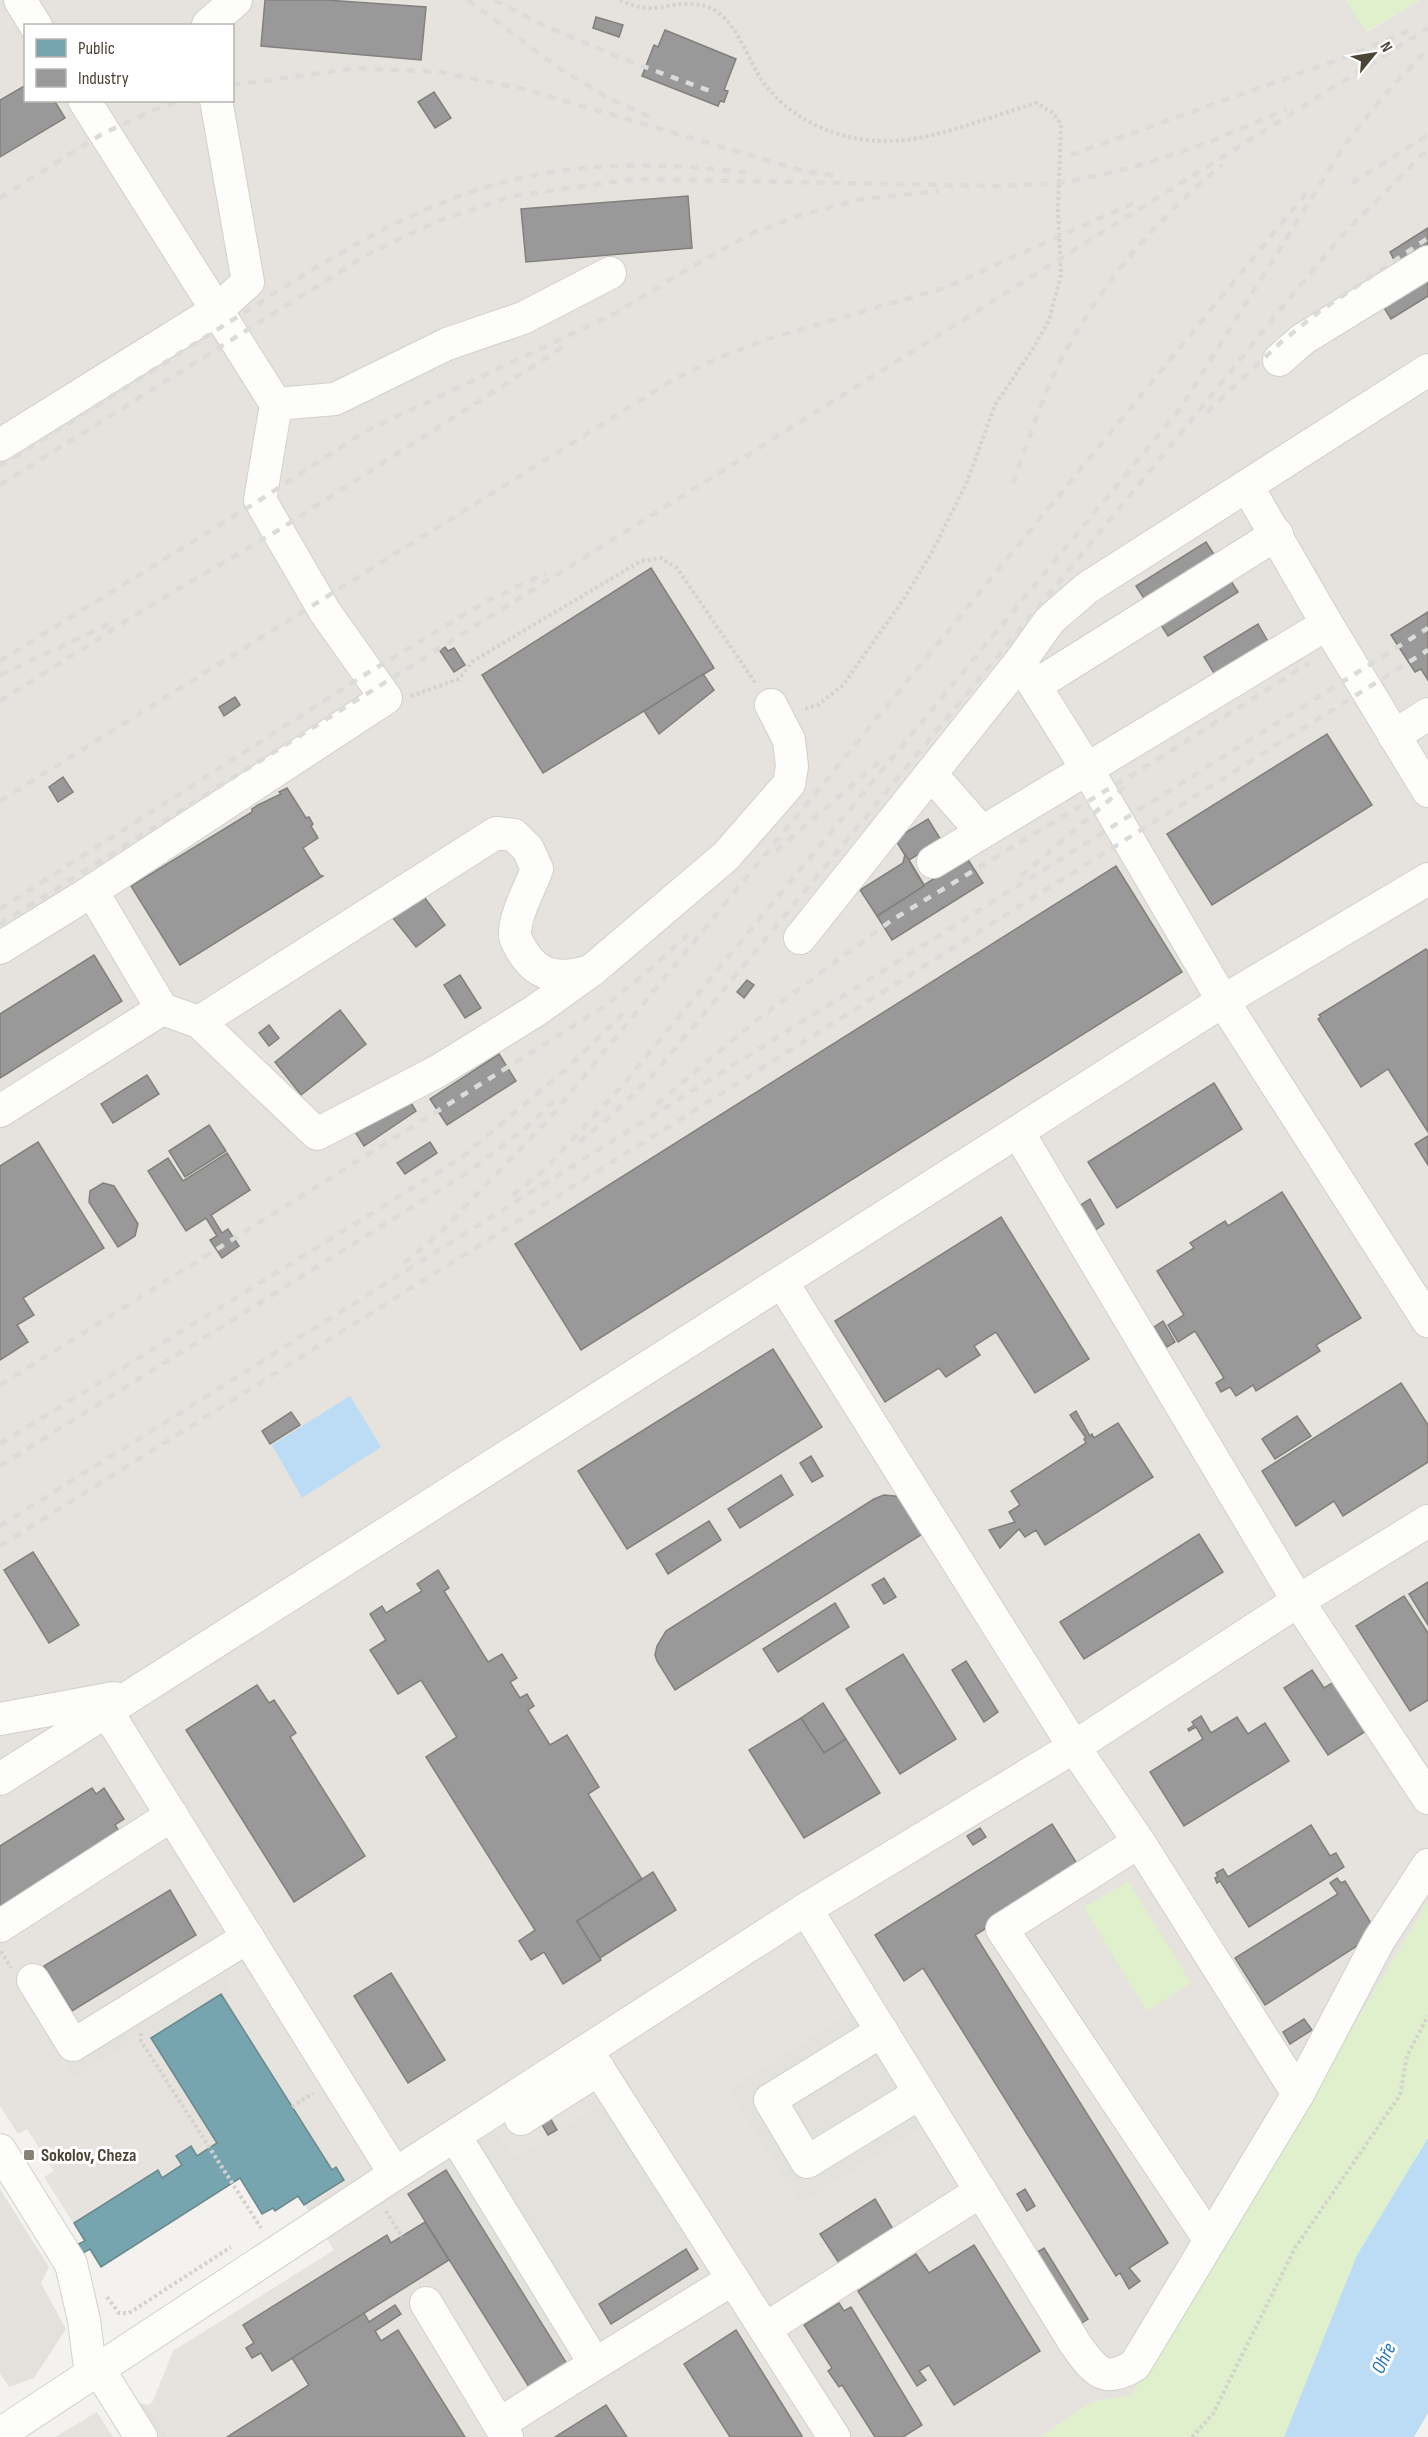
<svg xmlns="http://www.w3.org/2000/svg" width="1428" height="2437" viewBox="0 0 1428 2437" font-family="'Sofia Sans Condensed',sans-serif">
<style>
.industrial{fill:#e6e2dd;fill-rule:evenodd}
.green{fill:#e0f0cc}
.parking{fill:#e3e1dc}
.water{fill:#bbdcf4}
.public{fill:#76a5af;stroke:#69888b;stroke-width:1.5}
.industry{fill:#999;stroke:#82807c;stroke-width:1.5}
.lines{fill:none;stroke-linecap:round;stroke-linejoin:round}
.minor-casing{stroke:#d2d0cb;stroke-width:34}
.path{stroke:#d4d2cc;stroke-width:4;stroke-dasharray:3 3;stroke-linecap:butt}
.minor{stroke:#fdfdfc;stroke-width:32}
.rail{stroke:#dbdbda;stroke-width:4.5;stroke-dasharray:8 8;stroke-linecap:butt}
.poi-dot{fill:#878277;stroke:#fff;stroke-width:2}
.labels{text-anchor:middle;stroke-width:6;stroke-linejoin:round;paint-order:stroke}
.poi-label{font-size:18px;font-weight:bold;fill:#4c4537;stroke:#fff;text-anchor:start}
.water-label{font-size:20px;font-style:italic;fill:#2376bb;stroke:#fff}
</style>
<rect width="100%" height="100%" fill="#f4f2ee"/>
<g class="industrial">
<path d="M0,0H1346L1367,32L1420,0H1428V1902L1132,2395L1092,2402L1041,2437H168L148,2405L153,2401L173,2351L334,2250L299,2196L275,2211L273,2208L262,2214L240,2179L101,2267L44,2177L54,2171L27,2129L18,2134L0,2106ZM26,26H232V100H26Z"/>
<polygon points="97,2412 113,2437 55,2437"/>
</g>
<g class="green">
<polygon points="1346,0 1420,0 1366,32"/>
<polygon points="1128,1881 1191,1983 1147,2011 1084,1908"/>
<polygon points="1428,1902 1428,2138 1357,2255 1284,2437 1041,2437 1092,2402 1132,2395"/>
</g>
<g class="parking">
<polygon points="221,1972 231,1988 150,2038 146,2032 74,2077 66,2062 138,2017 141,2021"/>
<polygon points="852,2012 923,2126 800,2203 729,2090"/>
<polygon points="613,2097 701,2239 549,2336 438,2159 489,2127 517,2157"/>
<polygon points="0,2189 49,2267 41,2283 66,2329 34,2378 9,2387 0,2373"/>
<polygon points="128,2400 148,2405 168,2437 151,2437"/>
</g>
<g class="water">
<polygon points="350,1396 381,1447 302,1498 272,1445"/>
<polygon points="1428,2138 1428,2413 1414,2437 1284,2437 1357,2255"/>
</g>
<polygon class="public" points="221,1994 332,2170 336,2167 344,2180 304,2205 298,2196 275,2211 273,2208 262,2214 240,2178 101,2267 90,2249 83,2253 78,2244 85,2241 74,2223 158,2170 162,2178 182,2165 176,2156 191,2146 197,2156 217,2143 151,2038"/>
<g class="industry">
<polygon points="265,0 326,0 426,7 421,60 261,46"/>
<polygon points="596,17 623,25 619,37 593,28"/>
<polygon points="665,30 736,59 724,90 728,91 724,102 720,101 718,106 642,76 654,45 658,47"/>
<polygon points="26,85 26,100 54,100 65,118 0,157 0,100"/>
<polygon points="434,92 451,118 435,128 418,102"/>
<polygon points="688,196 692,248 526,262 521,209"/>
<polygon points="1428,228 1428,254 1400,272 1390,252"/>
<polygon points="1428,268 1428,296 1391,319 1381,303"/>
<polygon points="1206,542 1238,592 1168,636 1136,586"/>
<polygon points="651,568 714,668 543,773 482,675"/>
<polygon points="1428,612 1428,680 1421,669 1415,672 1391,635"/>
<polygon points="1258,624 1270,645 1217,678 1204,657"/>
<polygon points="445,647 448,651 454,648 465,665 454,672 440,651"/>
<polygon points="703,674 714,690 659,734 644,711"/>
<polygon points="235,697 240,705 224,716 219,707"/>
<polygon points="1327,734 1372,805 1212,905 1167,834"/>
<polygon points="63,777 73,792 58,802 49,787"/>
<polygon points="287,788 306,818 309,817 313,824 311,826 318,838 303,848 320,875 323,876 180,965 131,886 252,812 252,809 258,805 281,794 279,792"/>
<polygon points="928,819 941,840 909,860 924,885 967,858 983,883 892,940 877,916 924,886 895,839"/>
<polygon points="905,854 924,886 877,916 860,890 903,863"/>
<polygon points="1116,866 1182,972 581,1350 515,1244"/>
<polygon points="422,894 445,925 416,947 392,917"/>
<polygon points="1426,949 1428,951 1428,1132 1388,1069 1361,1087 1318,1019 1321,1017 1319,1015"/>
<polygon points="94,955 122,1001 0,1078 0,1014"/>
<polygon points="460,975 481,1008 465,1018 444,985"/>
<polygon points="747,980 754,985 744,998 737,992"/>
<polygon points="340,1010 366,1044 301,1095 275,1062"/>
<polygon points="269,1025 279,1038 269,1046 259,1033"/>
<polygon points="499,1054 516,1081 447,1125 430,1099"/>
<polygon points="147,1075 159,1094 113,1123 101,1104"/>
<polygon points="1214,1083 1242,1129 1117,1208 1088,1162"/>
<polygon points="405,1093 416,1111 364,1146 352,1127"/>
<polygon points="209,1125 226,1151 185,1177 169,1151"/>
<polygon points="1428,1136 1428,1165 1415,1144"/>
<polygon points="38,1142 104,1248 23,1298 34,1315 17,1325 28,1342 0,1360 0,1166"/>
<polygon points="430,1142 437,1153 405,1174 397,1163"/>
<polygon points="227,1153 250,1190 211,1215 222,1233 228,1229 239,1246 222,1258 210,1240 217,1236 206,1218 186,1231 148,1171 168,1158 183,1181"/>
<polygon points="103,1183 114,1186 138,1224 135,1236 118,1247 89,1202 90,1191"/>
<polygon points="1282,1192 1361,1318 1316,1345 1320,1351 1256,1391 1253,1385 1236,1396 1230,1387 1221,1392 1216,1383 1224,1378 1195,1331 1178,1342 1168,1325 1184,1315 1157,1271 1194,1248 1190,1243 1225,1221 1228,1226"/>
<polygon points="1090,1199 1104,1224 1094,1231 1079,1206"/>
<polygon points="1001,1217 1089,1359 1035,1393 996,1332 974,1346 980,1355 946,1377 939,1368 885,1402 835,1321"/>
<polygon points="1163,1321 1175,1342 1167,1347 1165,1344 1158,1347 1157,1345 1163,1342 1154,1327"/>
<polygon points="773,1349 822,1427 627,1549 578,1471"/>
<polygon points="1401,1383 1428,1425 1428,1462 1343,1516 1334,1501 1296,1526 1262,1471"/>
<polygon points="1076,1411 1090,1436 1092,1434 1094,1438 1118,1423 1153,1477 1045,1545 1036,1530 1025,1537 1019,1529 1000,1548 989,1530 1015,1522 1009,1512 1020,1505 1011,1491 1086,1443 1084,1439 1086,1438 1070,1415"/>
<polygon points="291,1412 300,1425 270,1444 262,1431"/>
<polygon points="1297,1416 1311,1436 1275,1459 1262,1439"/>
<polygon points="811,1456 823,1476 812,1482 800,1463"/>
<polygon points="781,1475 793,1495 740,1528 728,1509"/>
<polygon points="884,1495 895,1496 905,1500 927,1531 675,1690 657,1661 655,1655 657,1646 666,1631 874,1499"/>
<polygon points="709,1521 721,1540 668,1574 656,1554"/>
<polygon points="1199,1534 1223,1572 1084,1659 1060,1622"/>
<polygon points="33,1552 79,1625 49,1643 4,1570"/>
<polygon points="438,1570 449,1588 444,1591 488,1662 502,1654 517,1678 510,1682 520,1698 527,1694 534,1706 528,1710 550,1745 567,1735 599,1787 588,1794 642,1879 577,1921 601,1960 563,1984 544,1952 531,1960 519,1941 535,1930 426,1757 457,1737 421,1680 398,1694 370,1650 386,1640 370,1614 382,1606 386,1613 422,1591 417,1584"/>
<polygon points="884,1578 896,1597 884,1604 872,1585"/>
<polygon points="1428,1582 1428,1625 1409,1594"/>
<polygon points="1404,1596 1428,1633 1428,1700 1410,1711 1356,1626"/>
<polygon points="835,1603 849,1627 778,1672 763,1649"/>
<polygon points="903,1654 956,1739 900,1774 846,1689"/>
<polygon points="966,1661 998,1712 984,1722 952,1670"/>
<polygon points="1312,1670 1324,1688 1342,1677 1374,1726 1328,1755 1284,1688"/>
<polygon points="257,1685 269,1703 274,1700 296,1733 290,1737 365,1856 294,1902 186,1730"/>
<polygon points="823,1703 846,1739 824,1753 801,1718"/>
<polygon points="1201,1716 1211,1733 1237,1717 1248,1734 1265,1723 1289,1761 1184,1826 1150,1772 1203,1739 1196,1727 1189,1731 1188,1729 1194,1725 1192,1722"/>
<polygon points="801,1718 824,1753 846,1739 880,1793 804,1838 749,1750"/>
<polygon points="92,1788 96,1794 104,1788 124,1819 115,1825 121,1834 0,1911 0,1846"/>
<polygon points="1052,1824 1081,1870 975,1935 1168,2243 1129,2268 1140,2281 1129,2289 1120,2273 1116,2276 923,1968 904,1981 875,1935"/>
<polygon points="1311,1825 1330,1856 1336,1853 1344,1867 1249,1927 1220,1881 1217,1883 1215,1878 1218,1876 1216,1873 1223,1869 1228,1877"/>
<polygon points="980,1828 986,1837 973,1845 967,1836"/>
<polygon points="653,1872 676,1910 600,1958 577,1921"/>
<polygon points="1337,1878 1341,1883 1345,1881 1377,1933 1265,2005 1235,1958 1338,1894 1330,1883"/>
<polygon points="170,1890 196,1935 72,2011 44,1966"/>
<polygon points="391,1973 445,2060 408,2083 354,1996"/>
<polygon points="1304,2019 1312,2030 1290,2044 1283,2032"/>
<polygon points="550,2118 557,2130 548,2135 541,2123"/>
<polygon points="446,2170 567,2364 529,2387 408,2194"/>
<polygon points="1025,2189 1035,2206 1027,2211 1017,2194"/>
<polygon points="875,2199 893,2229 839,2263 820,2234"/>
<polygon points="425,2222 449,2260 272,2371 261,2353 252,2358 246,2348 254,2343 243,2325 387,2235 391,2243"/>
<polygon points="974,2245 1040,2351 954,2405 929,2365 919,2371 926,2380 917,2386 858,2291 916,2254 929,2273"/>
<polygon points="1044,2248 1088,2319 1076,2327 1031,2256"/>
<polygon points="686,2249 698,2269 611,2324 599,2304"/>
<polygon points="839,2303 844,2311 851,2307 922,2425 903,2437 875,2437 842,2385 839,2387 828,2371 832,2368 804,2325"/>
<polygon points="395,2305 401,2314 375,2331 381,2341 398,2330 465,2437 227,2437 309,2385 292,2358 364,2313 369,2322"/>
<polygon points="736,2330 802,2436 801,2437 730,2437 684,2364"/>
<polygon points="606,2405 627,2437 555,2437"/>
</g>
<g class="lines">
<g class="minor-casing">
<g id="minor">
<polyline points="20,0 36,26"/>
<polyline points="208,25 236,0"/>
<polyline points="1279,360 1303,339 1428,262"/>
<polyline points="276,404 335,399 447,344 523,318 610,273"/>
<polyline points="0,445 217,310 248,282 216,100"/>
<polyline points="1247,486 1327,624 1428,791"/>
<polyline points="1020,662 1087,769 1223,1001 1428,1321"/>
<polyline points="1036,685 1277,534"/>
<polyline points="1394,736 1428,714"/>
<polyline points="931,774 982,832"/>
<polyline points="933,862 1327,624"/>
<polyline points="92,891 162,1009 199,1022 317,1134 438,1071 535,1011 592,970 726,856 789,784 792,766 789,740 771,705"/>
<polyline points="800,938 1020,662 1050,620 1087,588 1428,370"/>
<polyline points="0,948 92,891 386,698 325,612 260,500 276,404 84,100"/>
<path d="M199,1022L496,833L514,835L528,849L537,869C530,889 514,915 515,936C516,941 519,945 521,949C537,978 561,980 590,971"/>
<polyline points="0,1111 162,1009"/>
<polyline points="1018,1132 1298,1601 1428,1798"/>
<polyline points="782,1282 1074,1747 1139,1842 1298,2094"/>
<polyline points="106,1710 395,2174"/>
<polyline points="0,1719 114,1698"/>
<polyline points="0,1779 1223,1001 1428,879"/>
<polyline points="1139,1842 1002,1929 1209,2239"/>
<path d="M806,1909L1076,2345C1094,2370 1104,2385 1135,2365L1298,2094L1379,1940L1428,1865"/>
<polyline points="0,1926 172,1815"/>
<polyline points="33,1980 73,2045 248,1937"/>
<polyline points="882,2031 770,2100 807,2162 920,2093"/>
<polyline points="587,2051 834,2437"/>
<polyline points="521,2119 599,2069"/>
<polyline points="455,2136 595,2364 499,2424 507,2437"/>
<polyline points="0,2150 71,2264 84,2320 91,2376"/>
<polyline points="426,2303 499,2424"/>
<polyline points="765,2329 981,2191"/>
<polyline points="595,2364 733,2279"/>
<polyline points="99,2370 141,2437"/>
<polyline points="0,2434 395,2174 806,1909 1074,1747 1298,1601 1428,1521"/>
</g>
</g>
<g class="path">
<path d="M620,0C630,5 642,9 655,8C673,5 696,0 713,9C741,26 747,62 766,86C803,132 866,150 923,137C961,129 999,114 1036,103L1053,113L1061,124L1058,211L1061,275L1049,320L1034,347L995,405L967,482L931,554L903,600L843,685L818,705L802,710"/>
<polyline points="411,696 459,679 473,661 641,561 661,558 677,568 756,684"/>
<polyline points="1,1951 11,1968"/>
<polyline points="141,2033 141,2041 261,2228"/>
<polyline points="292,2107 313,2093"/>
<polyline points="386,2211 402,2237"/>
<polyline points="107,2297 119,2313 129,2313 231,2247"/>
<polyline points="1192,2437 1213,2414 1295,2248 1400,2095 1407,2056 1428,2016"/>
</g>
<use href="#minor" class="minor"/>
<g class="rail">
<polyline points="468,0 560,69 610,99 655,119"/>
<path d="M495,0C564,38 639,65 713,92"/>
<polyline points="232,85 358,68 440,72 524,89 804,171 838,176"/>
<polyline points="1071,155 1340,59 1412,30"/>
<polyline points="1352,183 1428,135"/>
<polyline points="0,198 102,134 152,111 183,100"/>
<polyline points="1207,412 1280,343 1320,311 1428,238"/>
<path d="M0,466C78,418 156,368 234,319C307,273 382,223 465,194C554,162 653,160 747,173"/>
<path d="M1013,483C1028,442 1041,399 1061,360C1100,285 1157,218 1222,165"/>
<path d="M0,485L370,253L438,221L513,196L635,179L996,186C1016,185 1036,185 1056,183C1136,172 1212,143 1286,109"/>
<polyline points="0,661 260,500 364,432 616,313 698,263 755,232 801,215 862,199 939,191"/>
<polyline points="0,675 109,624"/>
<polyline points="0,701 158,601 277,531 563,347"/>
<polyline points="0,801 673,380 714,360 768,339 947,287 1138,201"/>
<polyline points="776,851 880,761"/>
<polyline points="1021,876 1128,784"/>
<polyline points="0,909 366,674 487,601 546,573"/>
<polyline points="0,924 1428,28"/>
<polyline points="657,1104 757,1020 892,920 1158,759 1309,663"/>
<polyline points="579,1142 608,1119 651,1077 694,1026 1168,449 1293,294 1346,231 1428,149"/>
<polyline points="513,1195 543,1171 621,1087 1180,409 1344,146 1385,94 1428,49"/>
<polyline points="404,1263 440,1233 549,1119 1308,191"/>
<polyline points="0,1385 602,1008 647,972 693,930"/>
<polyline points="0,1444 461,1158 566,1069 629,1008"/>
<polyline points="0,1466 471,1170 523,1130 557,1098"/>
<polyline points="0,1526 1428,628"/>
<polyline points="0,1546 1428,650"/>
</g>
</g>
<rect class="poi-dot" x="23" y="2149" width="12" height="12" rx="3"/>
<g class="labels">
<g class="poi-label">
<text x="41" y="2161">Sokolov, Cheza</text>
</g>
<g class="water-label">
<text transform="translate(1383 2358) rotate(-64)" y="7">Ohře</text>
</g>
</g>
<rect x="24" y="24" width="210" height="78" fill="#ffffff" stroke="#b7b5af" stroke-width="1.5"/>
<rect x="36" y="39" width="30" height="18" fill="#76a5af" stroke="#b7b5af" stroke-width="1.5"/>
<text x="78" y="54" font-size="18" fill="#4c4537">Public</text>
<rect x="36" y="69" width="30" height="18" fill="#999999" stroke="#b7b5af" stroke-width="1.5"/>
<text x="78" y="84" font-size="18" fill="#4c4537">Industry</text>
<g transform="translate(1374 54) rotate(60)" stroke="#ffffff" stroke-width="4.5" paint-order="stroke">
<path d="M0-4.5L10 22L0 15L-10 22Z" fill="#4c4537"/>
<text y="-9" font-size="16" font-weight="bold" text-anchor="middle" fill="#4c4537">N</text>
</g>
</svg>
